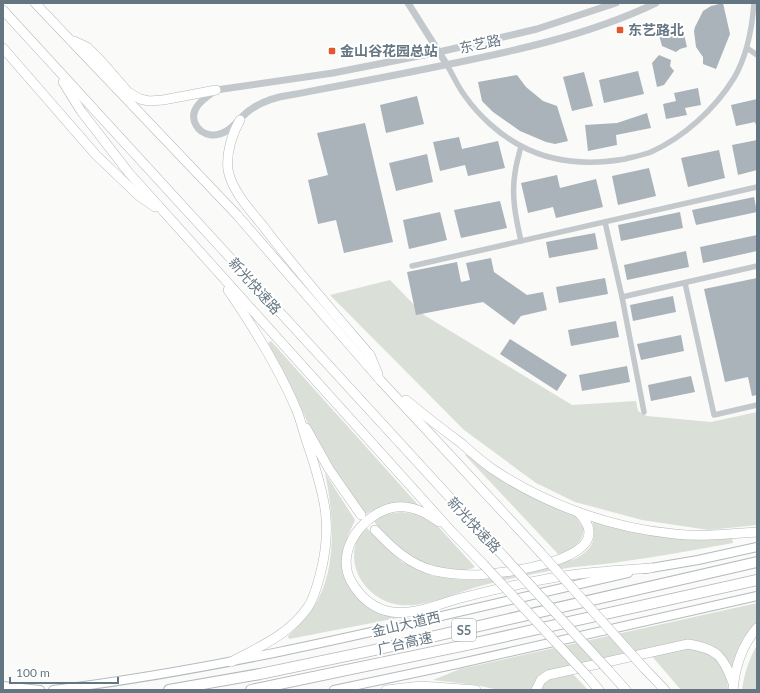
<svg xmlns="http://www.w3.org/2000/svg" width="760" height="693" viewBox="0 0 760 693" font-family="Lato,'Noto Sans SC',sans-serif">
<style>
.green{fill:#dadfd7}
.building{fill:#aab3b9}
.lines{fill:none;stroke-linecap:round;stroke-linejoin:round}
.secondary-casing{stroke:#b3babf;stroke-width:10}
.trunk-casing{stroke:#b4b9bd;stroke-width:10}
.motorway-casing{stroke:#b4b9bd;stroke-width:12}
.minor{stroke:#c3c8cc;stroke-width:5.5}
.tertiary{stroke:#c3c8cc;stroke-width:7}
.secondary{stroke:#fff;stroke-width:8}
.trunk{stroke:#fff;stroke-width:9}
.motorway{stroke:#fff;stroke-width:10}
.trunk-bridge-casing{stroke:#b4b9bd;stroke-width:10;stroke-linecap:butt}
.trunk-bridge{stroke:#fff;stroke-width:9}
.poi-dot{fill:#e4572e;stroke:#fff;stroke-width:1.5}
.labels{text-anchor:middle;stroke-width:4;stroke-linejoin:round;paint-order:stroke}
.shield{fill:#fff;stroke:#939fa8;stroke-width:1}
.shield-label{font-size:13px;font-weight:bold;fill:#657683}
.poi-label{font-size:14px;font-weight:bold;fill:#657683;stroke:#fff;text-anchor:start}
.street-label{font-size:14px;fill:#657683;stroke:#fff}
</style>
<rect width="100%" height="100%" fill="#fafaf8"/>
<g class="green">
<polygon points="390,280 424,315 572,405 636,401 638,411 647,416 711,422 757,412 757,525 709,530 642,520 575,502 536,483 464,430 330,295"/>
<path d="M271,341L420,507C397,505 387,502 366,514L337,475L311,430L297,399L268,343Z"/>
<path d="M468,453L487,469L508,484L543,503L575,515L584,529C582,543 573,551 558,554L465,455Z"/>
<path d="M325,473L355,520L347,538L344,563L365,597L403,617L289,639L288,636C297,627 306,619 313,608C338,571 334,515 325,473Z"/>
<path d="M401,512L416,514L434,522L475,567C453,578 415,562 398,548C388,540 380,530 373,520L387,514Z"/>
<path d="M592,520L732,538L733,543C698,549 662,556 626,561C609,564 591,565 574,567C546,571 516,577 488,584C461,590 428,608 400,605C368,601 343,567 359,536C360,533 364,530 366,527L385,546L402,562L433,576L461,580L481,578L575,559C593,549 597,540 592,520Z"/>
<path d="M757,603V621L742,642L732,668C728,663 725,656 721,652C709,640 693,640 678,642L541,674L535,681L531,690H499L476,685L433,680L460,669Z"/>
<path d="M757,645V690H742C744,674 749,659 757,645Z"/>
<path d="M683,649C687,649 691,648 695,649C715,651 729,671 728,690H681L651,655Z"/>
<path d="M573,674L588,690H540C545,677 561,676 573,674Z"/>
</g>
<g class="building">
<polygon points="723,3 730,34 716,69 703,64 703,57 696,47 694,31 695,27 703,11 711,6"/>
<polygon points="681,22 687,47 680,49 676,52 662,46 657,28"/>
<polygon points="659,55 671,60 670,66 674,71 664,85 657,87 652,63"/>
<polygon points="638,71 644,94 604,103 599,80"/>
<polygon points="584,72 593,106 572,111 563,77"/>
<polygon points="517,75 526,87 543,101 557,106 568,141 555,144 546,142 520,131 493,112 482,101 478,82"/>
<polygon points="698,88 701,105 685,108 687,115 666,119 663,104 676,101 674,93"/>
<polygon points="417,96 424,124 386,133 380,105"/>
<polygon points="757,99 757,128 755,122 736,126 731,105"/>
<polygon points="647,113 651,128 616,135 617,145 588,151 585,125 617,123"/>
<polygon points="365,123 393,242 344,253 336,220 318,224 308,180 328,175 317,133"/>
<polygon points="459,137 462,149 498,141 505,168 468,176 465,165 440,171 433,142"/>
<polygon points="757,140 757,152 756,152 757,170 738,175 732,145"/>
<polygon points="719,150 725,178 688,187 681,158"/>
<polygon points="427,154 433,182 396,191 389,163"/>
<polygon points="649,168 656,196 618,205 612,176"/>
<polygon points="557,175 560,188 596,179 603,207 556,218 553,207 528,213 521,183"/>
<polygon points="754,197 757,212 696,225 692,210"/>
<polygon points="500,201 507,228 461,238 454,210"/>
<polygon points="440,212 447,240 409,249 403,220"/>
<polygon points="680,212 683,228 621,241 618,225"/>
<polygon points="595,233 598,249 549,258 546,242"/>
<polygon points="757,235 757,251 703,263 700,247"/>
<polygon points="686,251 689,267 627,280 624,265"/>
<polygon points="491,258 494,272 527,295 543,292 547,310 521,316 514,325 483,302 416,315 407,272 457,262 461,282 470,280 466,263"/>
<polygon points="605,278 608,294 559,303 556,287"/>
<polygon points="757,278 757,395 752,396 748,377 725,382 704,289"/>
<polygon points="673,296 676,312 633,321 630,305"/>
<polygon points="616,321 619,337 571,346 568,330"/>
<polygon points="681,335 684,351 641,360 637,344"/>
<polygon points="510,339 567,375 557,391 500,354"/>
<polygon points="627,366 630,382 582,391 579,375"/>
<polygon points="691,376 695,392 651,401 648,385"/>
</g>
<g class="lines">
<g class="secondary-casing">
<g id="secondary">
<polyline points="645,569 698,560 757,547"/>
<polyline points="3,686 40,690"/>
<path d="M53,690C247,666 437,616 628,573"/>
<polyline points="334,690 457,664 757,596"/>
</g>
</g>
<g class="trunk-casing">
<g id="trunk">
<polyline points="35,3 237,215 381,381 540,552"/>
<polyline points="3,10 508,561"/>
<polyline points="74,41 87,47 102,62 128,92 140,99 149,101 163,100 216,90"/>
<polyline points="3,48 96,155 139,196 155,207"/>
<polyline points="63,82 81,111 129,173 452,532 484,565"/>
<path d="M240,120C232,134 226,153 228,170C232,191 250,210 263,226C297,271 334,313 370,355L378,374"/>
<path d="M228,290C254,328 279,368 297,411C302,424 305,438 310,451C325,498 333,526 320,575C317,586 314,598 308,607C290,634 259,647 231,662"/>
<path d="M406,400C424,415 442,429 461,443C471,452 482,462 494,470C547,505 611,528 675,534C702,537 730,534 757,532"/>
<polyline points="306,428 329,469 361,515"/>
<path d="M439,522C427,513 411,505 396,507C365,511 334,550 351,581C360,597 373,609 392,612C414,615 437,605 457,599C477,594 496,589 516,585C536,581 558,576 579,574C603,571 627,570 651,568"/>
<path d="M375,530C392,548 410,565 435,571C449,574 463,575 477,575C503,573 626,560 578,512"/>
<polyline points="644,668 665,690"/>
<polyline points="609,671 626,690"/>
<polyline points="588,677 599,690"/>
<polyline points="386,690 421,686 476,690"/>
<path d="M536,690L541,680L548,675L688,644C718,649 723,656 733,683"/>
<path d="M733,690C735,667 742,645 757,628"/>
</g>
</g>
<g class="motorway-casing">
<g id="motorway">
<polyline points="169,690 260,674 370,651 757,562"/>
<polyline points="251,690 471,644 757,580"/>
</g>
</g>
<g class="minor">
<polyline points="747,48 757,55"/>
<path d="M447,65C453,75 458,87 465,96C479,116 500,135 521,146C553,163 590,165 625,159C633,157 643,155 651,152C684,137 715,109 734,78C747,56 752,29 754,3"/>
<polyline points="605,222 622,297 644,412"/>
<path d="M521,241C516,219 511,196 515,173C516,164 519,155 521,146"/>
<polyline points="412,266 757,187"/>
<polyline points="685,283 714,415 757,405"/>
<polyline points="622,297 757,266"/>
</g>
<g class="tertiary">
<polyline points="408,3 447,65"/>
<path d="M616,3L537,29L439,52L333,73L216,90C205,98 187,109 196,125C199,131 205,134 211,135C230,136 237,119 250,110C261,102 276,97 290,95C338,86 387,77 435,67C510,52 587,36 656,3"/>
</g>
<use href="#secondary" class="secondary"/>
<use href="#trunk" class="trunk"/>
<use href="#motorway" class="motorway"/>
<g class="trunk-bridge-casing">
<g id="trunk-bridge">
<polyline points="540,552 644,668"/>
<polyline points="508,561 609,671"/>
<polyline points="484,565 588,677"/>
</g>
</g>
<use href="#trunk-bridge" class="trunk-bridge"/>
</g>
<g class="poi-dot">
<rect x="616" y="26" width="8" height="8" rx="2"/>
<rect x="328" y="47" width="8" height="8" rx="2"/>
</g>
<g class="labels">
<rect class="shield" x="452" y="619" width="24" height="22" rx="3"/>
<g class="shield-label">
<text x="464" y="635">S5</text>
</g>
<g class="poi-label">
<text x="628" y="35">东艺路北</text>
<text x="340" y="56">金山谷花园总站</text>
</g>
<g class="street-label">
<text transform="translate(480 44) rotate(-12)" y="5">东艺路</text>
<text transform="translate(255 286) rotate(48)" y="5">新光快速路</text>
<text transform="translate(474 525) rotate(47)" y="5">新光快速路</text>
<text transform="translate(406 624) rotate(-13)" y="5">金山大道西</text>
<text transform="translate(405 643) rotate(-13)" y="5">广台高速</text>
</g>
</g>
<rect width="760" height="693" fill="none" stroke="#657683" stroke-width="8"/>
<path d="M10 677v6h108v-6" fill="none" stroke="#657683" stroke-width="2"/>
<text x="16" y="677" font-size="12" fill="#657683" stroke="#ffffff" stroke-width="3" paint-order="stroke">100 m</text>
</svg>
